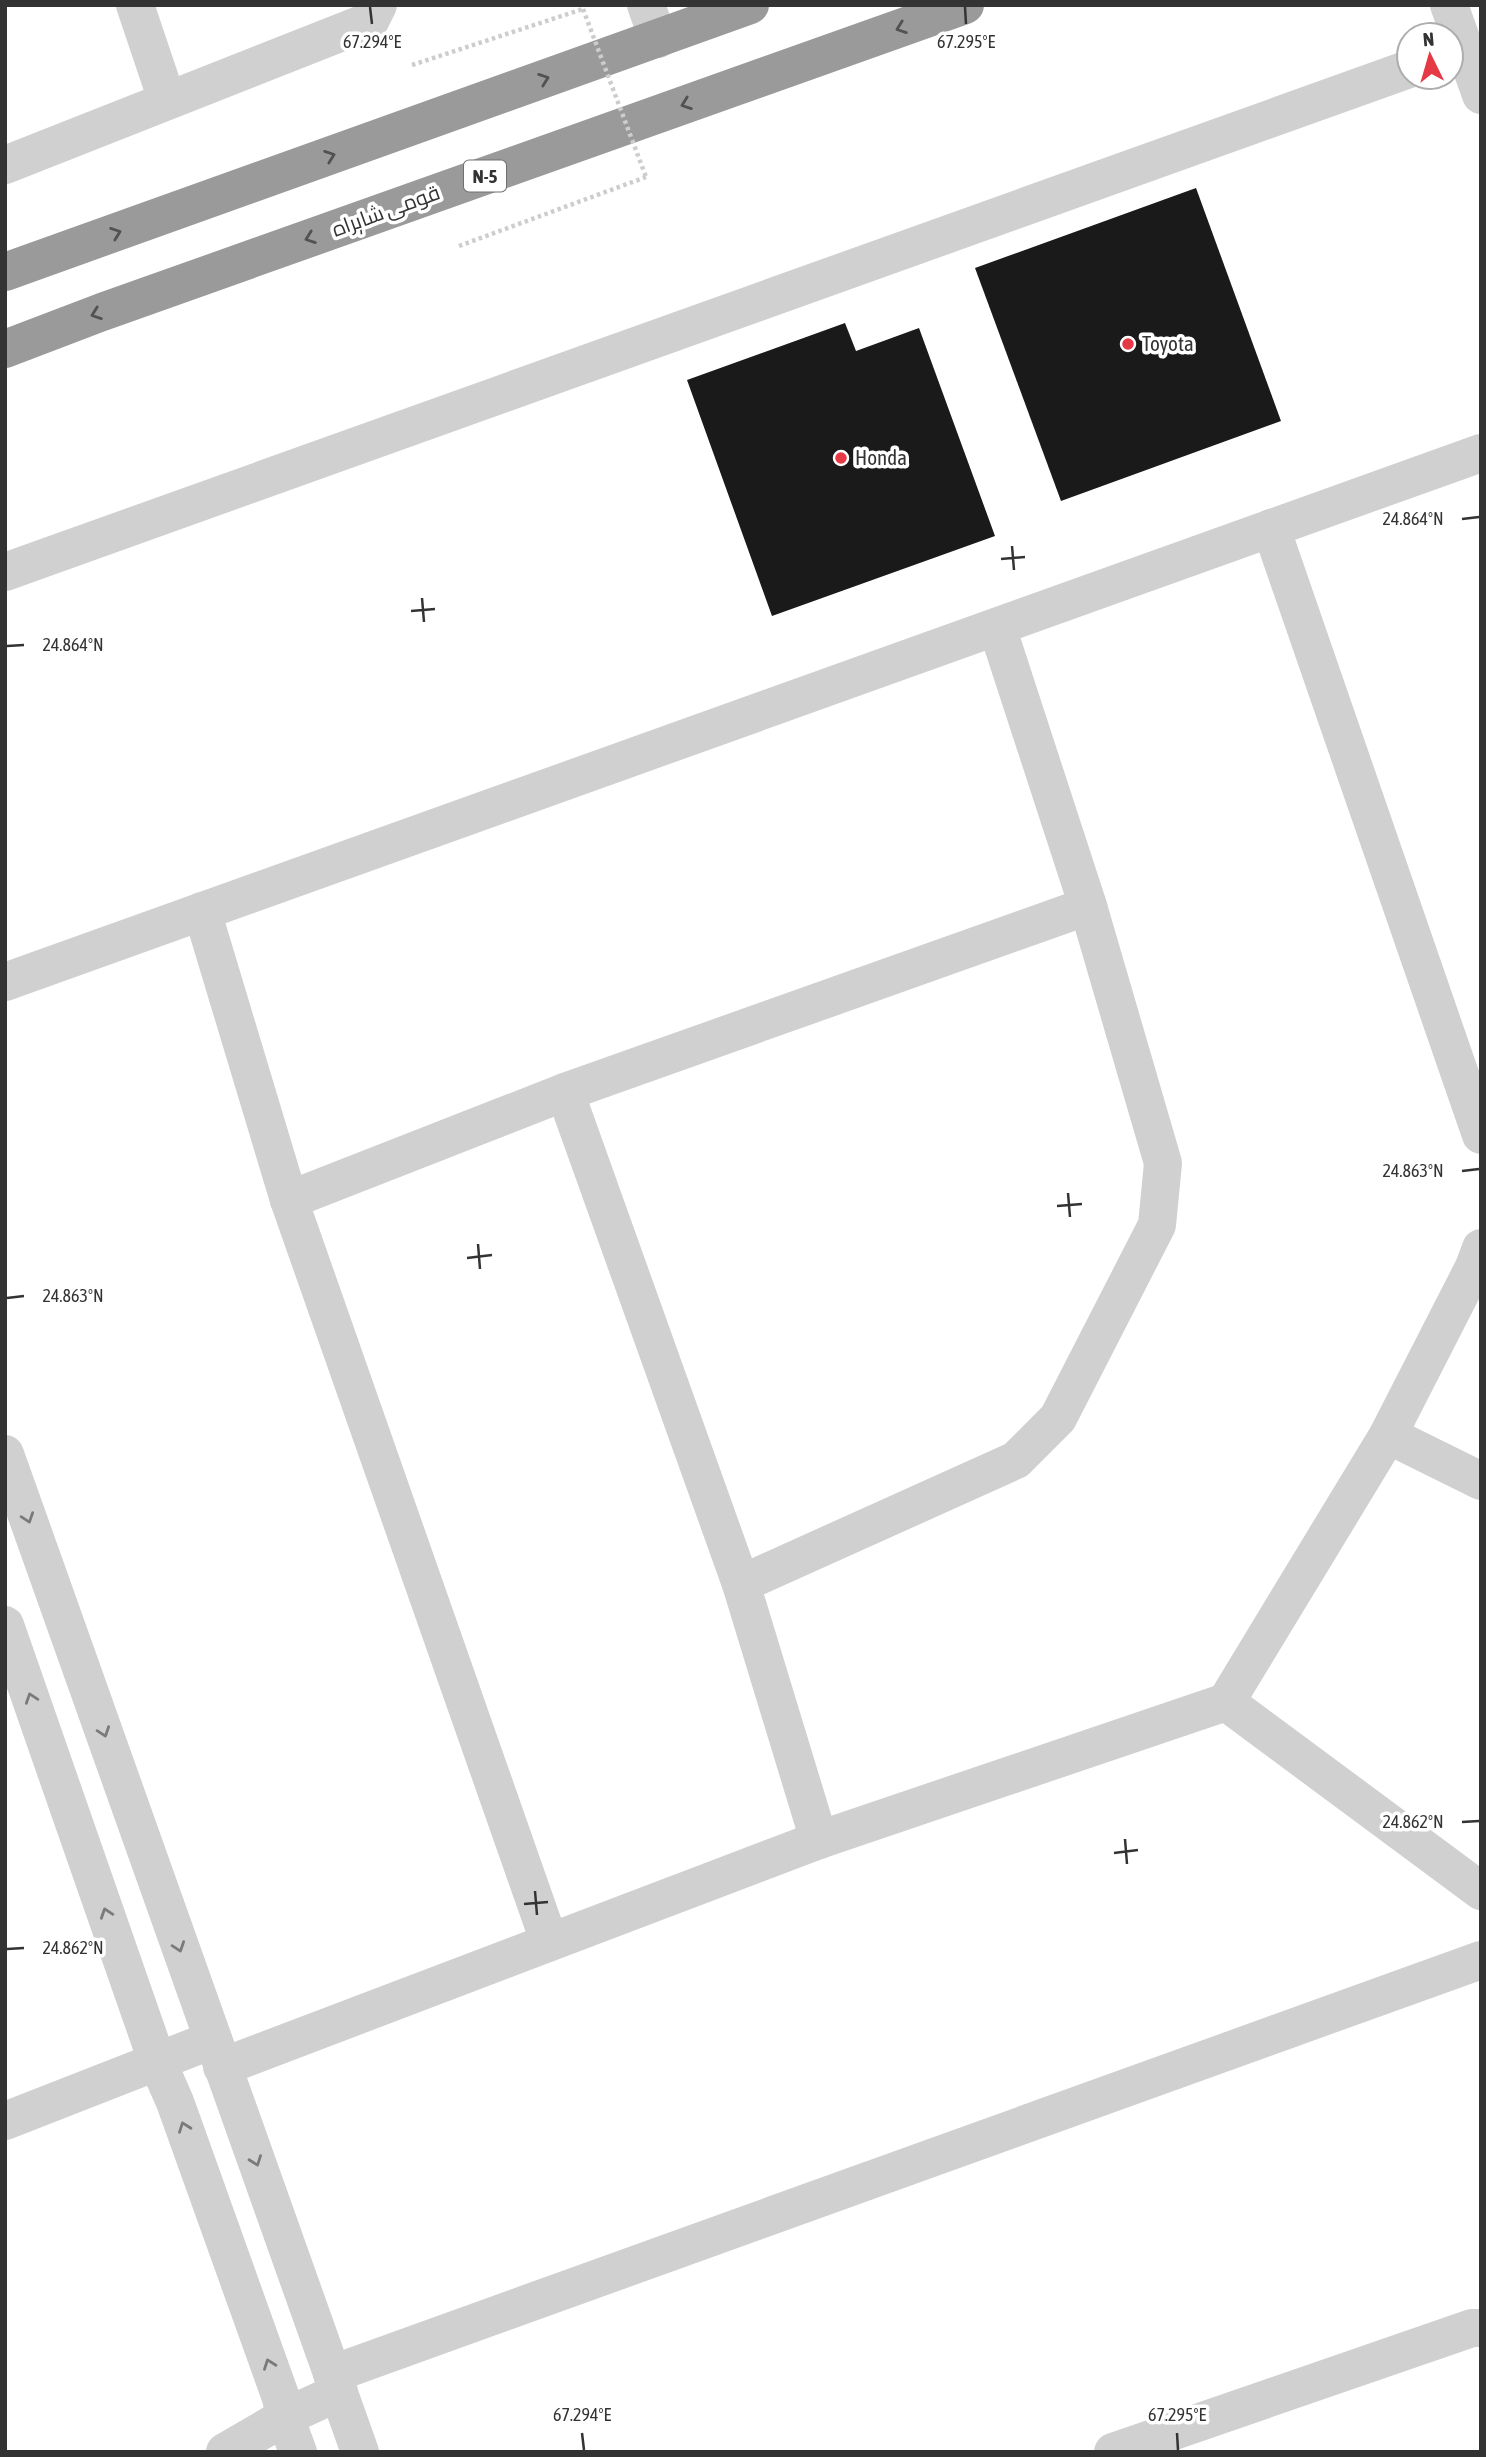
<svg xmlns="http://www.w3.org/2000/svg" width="1486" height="2457" viewBox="0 0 1486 2457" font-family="'Asap Condensed',Cairo,sans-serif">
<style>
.building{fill:#1a1a1a}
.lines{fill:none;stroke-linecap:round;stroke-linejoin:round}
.path{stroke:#cdcdcd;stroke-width:4.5;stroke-dasharray:3.5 3.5;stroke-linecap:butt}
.minor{stroke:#d0d0d0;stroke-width:38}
.highway{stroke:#9a9a9a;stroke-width:38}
.path-bridge{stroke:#cdcdcd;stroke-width:4.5;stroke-dasharray:3.5 3.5;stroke-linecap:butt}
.oneway{stroke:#525252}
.oneway2{stroke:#7a7a7a}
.ticks{fill:none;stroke:#333;stroke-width:2.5}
.poi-dot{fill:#e63946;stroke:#fff;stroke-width:2.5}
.labels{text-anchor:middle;stroke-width:7;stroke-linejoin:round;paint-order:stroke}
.shield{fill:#fff;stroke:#707070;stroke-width:2}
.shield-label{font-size:19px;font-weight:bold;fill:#333}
.street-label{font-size:21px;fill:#333;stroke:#fff}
.poi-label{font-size:21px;fill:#333;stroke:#fff;text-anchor:start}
.ticks-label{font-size:18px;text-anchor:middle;fill:#333;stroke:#fff;stroke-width:7;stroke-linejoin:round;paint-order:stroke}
</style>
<rect width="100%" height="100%" fill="#fff"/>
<g class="building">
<polygon points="1196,188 1281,421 1061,501 975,268"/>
<polygon points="845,323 856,351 919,328 995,536 772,616 687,380"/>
</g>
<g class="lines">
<g class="path">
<polyline points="412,65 583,9"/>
<polyline points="459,246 646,177"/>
</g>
<g class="minor">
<polyline points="135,5 167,100"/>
<polyline points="646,5 658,39"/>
<polyline points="1449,5 1481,95"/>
<polyline points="5,165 370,21 378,5"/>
<polyline points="1271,528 1481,1135"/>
<polyline points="5,572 1409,69"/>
<polyline points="202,911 289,1200 549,1941"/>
<polyline points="5,982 1481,453"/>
<polyline points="565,1092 741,1584 819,1840"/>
<polyline points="289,1200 565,1092 1088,906"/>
<polyline points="1388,1435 1481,1481"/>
<polyline points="5,1454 360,2452"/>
<polyline points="741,1584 1016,1460 1058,1418 1157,1225 1163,1163 1088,906 997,627"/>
<polyline points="5,1625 157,2061 175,2102 281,2398 285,2417 298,2452"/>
<polyline points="1226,1702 1481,1891"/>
<polyline points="222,2067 819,1840 1226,1702 1388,1435 1474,1267 1481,1248"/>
<polyline points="5,2121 212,2040"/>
<polyline points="332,2374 1481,1960"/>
<polyline points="225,2452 285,2417 339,2392"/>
<polyline points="1113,2452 1472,2328 1481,2328"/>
</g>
<g class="highway">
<polyline points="5,272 750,5"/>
<polyline points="5,349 102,312 965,5"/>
</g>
<polyline class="path-bridge" points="583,9 646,177"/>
</g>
<defs><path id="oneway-chevron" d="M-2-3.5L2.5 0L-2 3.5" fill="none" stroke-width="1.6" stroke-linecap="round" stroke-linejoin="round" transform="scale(1.75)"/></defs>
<g class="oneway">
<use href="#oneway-chevron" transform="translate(901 28) rotate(160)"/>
<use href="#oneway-chevron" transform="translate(544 79) rotate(-20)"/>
<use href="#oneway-chevron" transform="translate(686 104) rotate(160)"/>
<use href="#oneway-chevron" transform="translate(330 156) rotate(-20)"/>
<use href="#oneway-chevron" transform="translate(116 233) rotate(-20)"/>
<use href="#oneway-chevron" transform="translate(310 238) rotate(160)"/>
<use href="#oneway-chevron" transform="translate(96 314) rotate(160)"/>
</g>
<g class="oneway2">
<use href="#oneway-chevron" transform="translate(28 1518) rotate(71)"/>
<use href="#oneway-chevron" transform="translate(31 1698) rotate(-109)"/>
<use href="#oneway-chevron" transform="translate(104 1732) rotate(71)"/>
<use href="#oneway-chevron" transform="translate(106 1913) rotate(-109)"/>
<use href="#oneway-chevron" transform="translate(179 1947) rotate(71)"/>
<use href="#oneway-chevron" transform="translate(184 2127) rotate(-110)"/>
<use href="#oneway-chevron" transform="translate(256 2161) rotate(70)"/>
<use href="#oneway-chevron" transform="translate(269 2364) rotate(-110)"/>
</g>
<path class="ticks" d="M370,7L372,24M965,7L966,24M1462,519L1479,517M1012,546L1014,570M1001,559L1025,557M422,598L424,622M411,611L435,609M7,646L24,645M1462,1171L1479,1169M1068,1193L1070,1217M1057,1206L1082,1204M478,1244L480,1269M467,1258L492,1255M7,1298L24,1296M1462,1822L1479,1821M1125,1839L1127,1864M1114,1853L1138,1850M535,1891L537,1915M524,1904L548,1902M7,1949L24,1948M582,2433L584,2450M1177,2433L1178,2450"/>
<g class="poi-dot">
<circle cx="1128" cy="344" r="7"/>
<circle cx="841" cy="458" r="7"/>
</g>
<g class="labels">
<rect class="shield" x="464" y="160.5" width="42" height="31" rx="5"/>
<g class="shield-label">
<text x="485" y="183">N-5</text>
</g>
<g class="street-label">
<text transform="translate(386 211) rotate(-20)" y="7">قومی شاہراہ</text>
</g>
<g class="poi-label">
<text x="1142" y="351">Toyota</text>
<text x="855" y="465">Honda</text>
</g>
</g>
<g class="ticks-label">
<text x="372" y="48">67.294°E</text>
<text x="966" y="48">67.295°E</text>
<text x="1413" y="525">24.864°N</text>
<text x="73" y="651">24.864°N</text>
<text x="1413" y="1177">24.863°N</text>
<text x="73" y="1302">24.863°N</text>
<text x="1413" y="1828">24.862°N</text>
<text x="73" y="1954">24.862°N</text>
<text x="582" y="2421">67.294°E</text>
<text x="1177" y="2421">67.295°E</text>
</g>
<rect width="1486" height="2457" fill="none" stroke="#333333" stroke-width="14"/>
<g transform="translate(1430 56) rotate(355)"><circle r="33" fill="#ffffff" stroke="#adadad" stroke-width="2"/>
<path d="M0-5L12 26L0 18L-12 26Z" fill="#e63946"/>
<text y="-10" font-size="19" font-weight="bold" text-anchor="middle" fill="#333333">N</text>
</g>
</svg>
